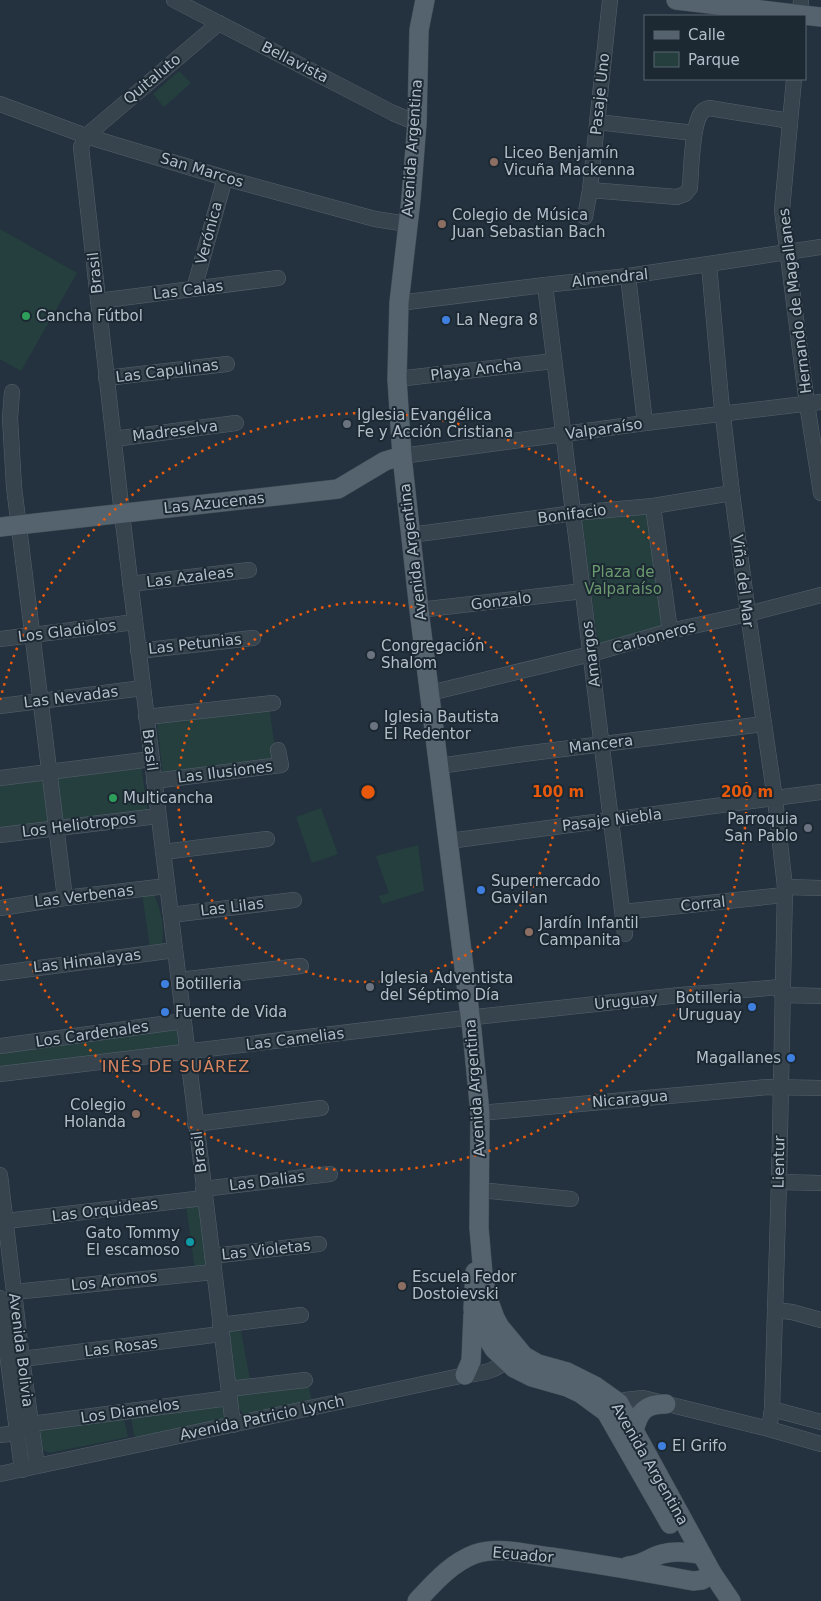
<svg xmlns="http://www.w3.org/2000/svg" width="821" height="1601" viewBox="0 0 821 1601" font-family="'DejaVu Sans',sans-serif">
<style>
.green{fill:#253f3e}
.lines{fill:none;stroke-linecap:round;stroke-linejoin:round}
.minor-casing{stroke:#55616c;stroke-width:16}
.major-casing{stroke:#404d57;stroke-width:20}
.minor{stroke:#37444e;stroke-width:15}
.major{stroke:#55636e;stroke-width:19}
.ring{fill:none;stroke:#e8590c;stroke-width:2.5;stroke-dasharray:2.5 5}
.education-dot{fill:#8d6e63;stroke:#1c2933;stroke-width:2}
.leisure-dot{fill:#2e9e5b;stroke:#1c2933;stroke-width:2}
.shop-dot{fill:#3f7fe0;stroke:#1c2933;stroke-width:2}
.worship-dot{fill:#6b7280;stroke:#1c2933;stroke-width:2}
.culture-dot{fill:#0f9aa8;stroke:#1c2933;stroke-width:2}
.labels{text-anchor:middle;stroke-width:4;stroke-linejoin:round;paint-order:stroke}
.street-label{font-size:15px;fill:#b3bec9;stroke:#1c2933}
.poi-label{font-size:15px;fill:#b3bec9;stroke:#1c2933;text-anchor:start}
.park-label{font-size:15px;fill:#6a9a6e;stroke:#1c2933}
.neighbourhood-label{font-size:16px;letter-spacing:1px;fill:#d78460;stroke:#1c2933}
.centre{fill:#e8590c;stroke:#1c2933;stroke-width:2.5}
.ring-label{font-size:15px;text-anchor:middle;font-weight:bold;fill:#e8590c;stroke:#1c2933;stroke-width:4;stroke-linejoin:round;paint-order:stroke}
</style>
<rect width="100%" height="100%" fill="#23323e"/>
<g class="green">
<polygon points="179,71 191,83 164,107 153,94"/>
<polygon points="0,229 77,273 21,371 0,359"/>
<polygon points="643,511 650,520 662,630 600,647 597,638 582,519"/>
<polygon points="269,706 277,761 163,775 157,722"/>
<polygon points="141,765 148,813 0,830 0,781"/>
<polygon points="321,808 338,854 312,863 296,817"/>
<polygon points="418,845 424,891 382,904 379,896 389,893 376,856"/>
<path d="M153,893C161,908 165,929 162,946L150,948L142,894Z"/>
<polygon points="177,1027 178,1046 0,1069 0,1050"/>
<polygon points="199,1204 208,1270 195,1270 186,1205"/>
<polygon points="240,1326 251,1385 307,1377 312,1403 246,1417 238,1407 227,1327"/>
<polygon points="223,1401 225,1420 221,1421 136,1437 134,1435 130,1412"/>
<polygon points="123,1414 128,1437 49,1453 41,1449 38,1425"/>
</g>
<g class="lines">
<g class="minor-casing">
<g id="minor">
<polyline points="174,0 393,113 417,123"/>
<polyline points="800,16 801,0"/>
<polyline points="219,23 86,136 81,147 122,514 233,1425"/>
<polyline points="794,79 782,210 807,404 821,493"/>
<polyline points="0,104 86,136 225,178 375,219 407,224"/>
<polyline points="597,122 694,133"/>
<path d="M590,190L677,197L685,194L690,188C691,171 692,123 702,112C704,109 706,109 709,108L790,121"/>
<polyline points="585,217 590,190 610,0"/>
<polyline points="709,265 721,399 732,493 748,614 775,799 785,887 779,1182 772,1409 769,1429"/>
<polyline points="628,276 645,423"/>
<polyline points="545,285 625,934"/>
<polyline points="194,289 225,178"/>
<polyline points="98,301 278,278"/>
<polyline points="399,303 545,285 628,276 821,247"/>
<polyline points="106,378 227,364"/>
<polyline points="397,379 554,361"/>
<polyline points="12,392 10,418 14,487 65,898"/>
<polyline points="114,439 236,423"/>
<polyline points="402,456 645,423 821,402"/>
<polyline points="653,506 670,631"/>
<polyline points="411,535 574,513 653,506 732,493"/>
<polyline points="130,584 249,570"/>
<polyline points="419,610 583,591"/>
<polyline points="0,639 135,622"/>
<polyline points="138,651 253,638"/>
<polyline points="430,693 591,654 670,631 748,614 821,595"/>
<polyline points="0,706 143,688"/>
<polyline points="146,717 273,703"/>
<polyline points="439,766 523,754 764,724"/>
<polyline points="0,778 152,759"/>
<polyline points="154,781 281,765 278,750"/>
<polyline points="0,835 158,816"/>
<polyline points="449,841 821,792"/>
<polyline points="163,852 267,839"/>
<polyline points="785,887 821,888"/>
<polyline points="0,908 65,898 167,886"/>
<polyline points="623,912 784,895"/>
<polyline points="171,915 294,900"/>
<polyline points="0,973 175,950"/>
<polyline points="179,980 301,966"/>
<polyline points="782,995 821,996"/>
<polyline points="0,1046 184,1021"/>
<polyline points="0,1074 457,1019 680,995 782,987"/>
<polyline points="480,1113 768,1087 821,1088"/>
<polyline points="195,1124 321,1108"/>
<polyline points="0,1175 22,1359 37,1466"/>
<polyline points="779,1182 821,1183"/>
<polyline points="203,1189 330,1174"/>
<polyline points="480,1190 571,1199"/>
<polyline points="6,1221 204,1198"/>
<polyline points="212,1256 319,1244"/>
<polyline points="14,1292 214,1272"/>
<polyline points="0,1298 22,1470"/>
<polyline points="775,1310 792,1312 821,1320"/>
<polyline points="220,1325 301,1315"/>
<polyline points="22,1359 221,1334"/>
<polyline points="237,1388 305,1380"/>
<polyline points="611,1409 625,1400 643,1398 769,1429 821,1444"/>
<polyline points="772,1409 821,1422"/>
<polyline points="31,1424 229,1398"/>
<polyline points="0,1435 18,1433"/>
<path d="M0,1474L465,1375C489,1373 496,1370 515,1354"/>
</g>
</g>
<g class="major-casing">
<g id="major">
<polyline points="425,0 419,30 417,123 411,199 399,303 397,379 402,456 419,610 472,1031 480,1113 479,1228 483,1274 487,1296 495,1318 500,1327 524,1356 538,1364 567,1372 595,1386 619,1403 712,1573 731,1601"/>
<polyline points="676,0 821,17"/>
<polyline points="0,527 338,489 385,461 402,456"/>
<polyline points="475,1272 473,1309 479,1325 494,1349 514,1368 532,1377 567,1387 580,1393 606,1412 670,1524"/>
<polyline points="465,1375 471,1361 473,1315"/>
<path d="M634,1431C639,1411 645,1404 666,1404"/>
<path d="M628,1566C642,1565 650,1557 662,1554C676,1550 689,1552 702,1555"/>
<path d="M417,1601C434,1583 451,1563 475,1554C499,1546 527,1554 551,1557C598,1564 646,1572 693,1581L702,1580L712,1573"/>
</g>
</g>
<use href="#minor" class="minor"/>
<use href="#major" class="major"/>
</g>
<g class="ring">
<circle cx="368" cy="792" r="190"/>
<path d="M0 700A379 379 0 1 1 0 884"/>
</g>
<g class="education-dot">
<circle cx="494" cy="162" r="5"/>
<circle cx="442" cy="224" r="5"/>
<circle cx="529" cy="932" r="5"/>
<circle cx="136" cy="1114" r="5"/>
<circle cx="402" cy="1286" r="5"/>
</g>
<g class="leisure-dot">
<circle cx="26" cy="316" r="5"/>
<circle cx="113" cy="798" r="5"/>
</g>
<g class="shop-dot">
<circle cx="446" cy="320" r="5"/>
<circle cx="481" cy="890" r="5"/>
<circle cx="165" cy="984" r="5"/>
<circle cx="752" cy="1007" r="5"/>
<circle cx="165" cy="1012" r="5"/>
<circle cx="791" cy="1058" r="5"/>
<circle cx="662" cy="1446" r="5"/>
</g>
<g class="worship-dot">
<circle cx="347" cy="424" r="5"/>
<circle cx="371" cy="655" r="5"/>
<circle cx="374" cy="726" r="5"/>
<circle cx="808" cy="828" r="5"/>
<circle cx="370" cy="987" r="5"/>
</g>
<circle class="culture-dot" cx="190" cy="1242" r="5"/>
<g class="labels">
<g class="street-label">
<text transform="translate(295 62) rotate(27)" y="5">Bellavista</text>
<text transform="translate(152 79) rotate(-40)" y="5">Quitaluto</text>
<text transform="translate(600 94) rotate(-84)" y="5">Pasaje Uno</text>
<text transform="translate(412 148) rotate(-86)" y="5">Avenida Argentina</text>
<text transform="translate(202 170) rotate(17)" y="5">San Marcos</text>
<text transform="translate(209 233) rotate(-75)" y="5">Verónica</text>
<text transform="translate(95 273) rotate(-96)" y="5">Brasil</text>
<text transform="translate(610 278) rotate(-6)" y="5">Almendral</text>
<text transform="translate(188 290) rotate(-7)" y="5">Las Calas</text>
<text transform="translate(795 301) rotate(-97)" y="5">Hernando de Magallanes</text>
<text transform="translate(476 370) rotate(-7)" y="5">Playa Ancha</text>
<text transform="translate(167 371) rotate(-7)" y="5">Las Capulinas</text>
<text transform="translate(604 429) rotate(-8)" y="5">Valparaíso</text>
<text transform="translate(175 431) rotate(-7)" y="5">Madreselva</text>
<text transform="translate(214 503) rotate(-6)" y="5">Las Azucenas</text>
<text transform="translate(572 514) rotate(-7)" y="5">Bonifacio</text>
<text transform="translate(413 552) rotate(-97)" y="5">Avenida Argentina</text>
<text transform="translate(190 577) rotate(-7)" y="5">Las Azaleas</text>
<text transform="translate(743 581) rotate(83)" y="5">Viña del Mar</text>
<text transform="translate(501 601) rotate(-7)" y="5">Gonzalo</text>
<text transform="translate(67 631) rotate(-7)" y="5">Los Gladiolos</text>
<text transform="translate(654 637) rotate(-15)" y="5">Carboneros</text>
<text transform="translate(195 644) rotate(-6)" y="5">Las Petunias</text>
<text transform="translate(591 654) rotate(-97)" y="5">Amargos</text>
<text transform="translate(71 697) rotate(-7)" y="5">Las Nevadas</text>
<text transform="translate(601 744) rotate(-7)" y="5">Mancera</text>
<text transform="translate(150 750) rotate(83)" y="5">Brasil</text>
<text transform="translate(225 772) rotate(-7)" y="5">Las Ilusiones</text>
<text transform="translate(612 820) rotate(-7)" y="5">Pasaje Niebla</text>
<text transform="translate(79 825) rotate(-7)" y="5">Los Heliotropos</text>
<text transform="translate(84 896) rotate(-7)" y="5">Las Verbenas</text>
<text transform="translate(703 904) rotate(-6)" y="5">Corral</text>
<text transform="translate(232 907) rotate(-7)" y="5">Las Lilas</text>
<text transform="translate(87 961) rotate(-7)" y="5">Las Himalayas</text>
<text transform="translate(626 1001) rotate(-6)" y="5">Uruguay</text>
<text transform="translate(92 1034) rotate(-8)" y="5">Los Cardenales</text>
<text transform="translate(295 1039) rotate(-7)" y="5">Las Camelias</text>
<text transform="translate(475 1088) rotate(-94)" y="5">Avenida Argentina</text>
<text transform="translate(630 1099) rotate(-5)" y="5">Nicaragua</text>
<text transform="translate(199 1152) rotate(-97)" y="5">Brasil</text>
<text transform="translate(779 1162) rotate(-89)" y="5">Lientur</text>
<text transform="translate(267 1181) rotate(-7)" y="5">Las Dalias</text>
<text transform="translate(105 1210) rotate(-7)" y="5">Las Orquideas</text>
<text transform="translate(266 1250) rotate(-6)" y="5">Las Violetas</text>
<text transform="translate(114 1281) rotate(-6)" y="5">Los Aromos</text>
<text transform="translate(121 1347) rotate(-7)" y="5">Las Rosas</text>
<text transform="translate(21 1350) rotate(83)" y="5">Avenida Bolivia</text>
<text transform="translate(130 1411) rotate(-8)" y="5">Los Diamelos</text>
<text transform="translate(262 1418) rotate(-12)" y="5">Avenida Patricio Lynch</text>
<text transform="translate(650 1464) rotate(60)" y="5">Avenida Argentina</text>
<text transform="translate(523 1555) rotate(5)" y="5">Ecuador</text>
</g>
<g class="poi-label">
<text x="504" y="158">Liceo Benjamín<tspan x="504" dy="17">Vicuña Mackenna</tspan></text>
<text x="452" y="220">Colegio de Música<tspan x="452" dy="17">Juan Sebastian Bach</tspan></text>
<text x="36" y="321">Cancha Fútbol</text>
<text x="456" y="325">La Negra 8</text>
<text x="357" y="420">Iglesia Evangélica<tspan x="357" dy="17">Fe y Acción Cristiana</tspan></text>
<text x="381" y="651">Congregación<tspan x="381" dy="17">Shalom</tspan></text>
<text x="384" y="722">Iglesia Bautista<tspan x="384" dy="17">El Redentor</tspan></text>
<text x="123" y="803">Multicancha</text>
<text x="798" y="824" text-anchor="end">Parroquia<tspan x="798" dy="17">San Pablo</tspan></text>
<text x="491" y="886">Supermercado<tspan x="491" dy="17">Gavilan</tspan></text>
<text x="539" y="928">Jardín Infantil<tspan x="539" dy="17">Campanita</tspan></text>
<text x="380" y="983">Iglesia Adventista<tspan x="380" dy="17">del Séptimo Día</tspan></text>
<text x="175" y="989">Botilleria</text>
<text x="742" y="1003" text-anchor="end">Botilleria<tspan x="742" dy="17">Uruguay</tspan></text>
<text x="175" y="1017">Fuente de Vida</text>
<text x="781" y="1063" text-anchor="end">Magallanes</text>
<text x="126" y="1110" text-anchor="end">Colegio<tspan x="126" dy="17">Holanda</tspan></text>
<text x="180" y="1238" text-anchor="end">Gato Tommy<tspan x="180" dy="17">El escamoso</tspan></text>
<text x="412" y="1282">Escuela Fedor<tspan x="412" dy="17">Dostoievski</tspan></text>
<text x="672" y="1451">El Grifo</text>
</g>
<g class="park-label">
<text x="623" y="577">Plaza de<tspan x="623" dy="17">Valparaíso</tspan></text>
</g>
<g class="neighbourhood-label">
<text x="176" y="1072">INÉS DE SUÁREZ</text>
</g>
</g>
<circle cx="368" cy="792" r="8" class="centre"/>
<g class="ring-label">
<text x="558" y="797">100 m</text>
<text x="747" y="797">200 m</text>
</g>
<rect x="644" y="15" width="162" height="65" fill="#1c2933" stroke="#58656f"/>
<rect x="654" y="31" width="25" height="8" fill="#55636e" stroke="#58656f"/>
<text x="688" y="40" font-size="15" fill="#b3bec9">Calle</text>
<rect x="654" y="52" width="25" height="15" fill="#253f3e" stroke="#58656f"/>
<text x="688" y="65" font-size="15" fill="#b3bec9">Parque</text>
</svg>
